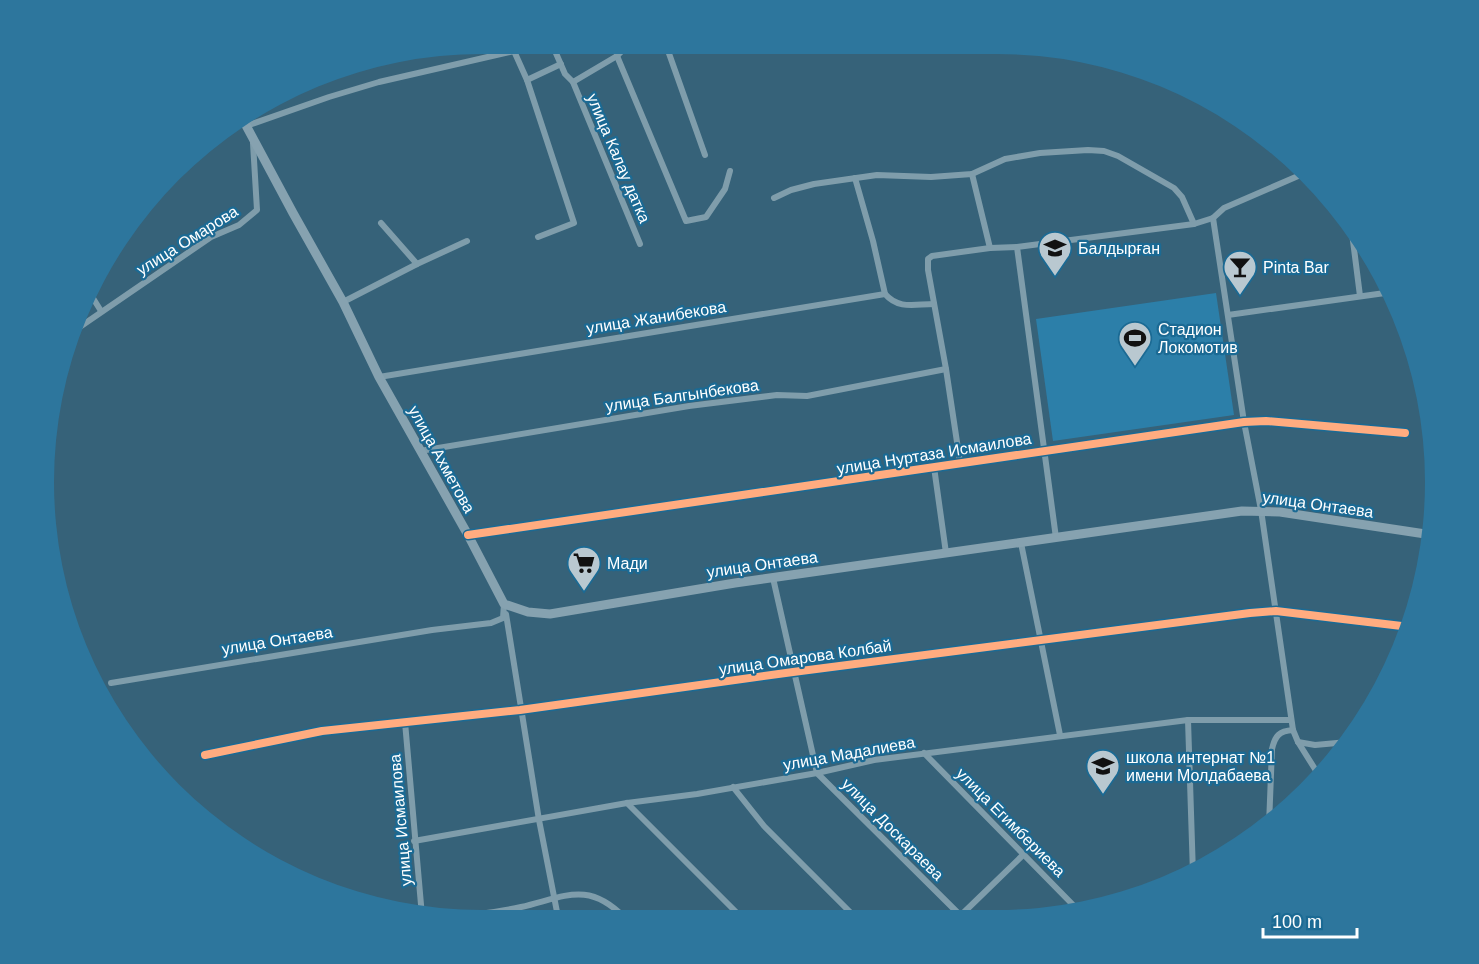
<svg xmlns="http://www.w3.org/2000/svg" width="1479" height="964" viewBox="0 0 1479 964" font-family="Helvetica,sans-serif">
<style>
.green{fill:#2c7fa9}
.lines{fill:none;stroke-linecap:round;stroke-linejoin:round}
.street{stroke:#7f9dab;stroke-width:6}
.secondary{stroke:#86a2b0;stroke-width:9}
.cycleway-casing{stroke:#1b6a94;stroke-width:11}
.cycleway{stroke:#ffac80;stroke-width:8}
.labels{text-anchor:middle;stroke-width:4.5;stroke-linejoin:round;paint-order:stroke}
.street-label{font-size:16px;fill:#fff;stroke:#1b6a94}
.poi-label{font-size:16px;fill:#fff;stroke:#1b6a94;text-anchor:start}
</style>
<rect width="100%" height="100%" fill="#366279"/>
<polygon class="green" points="1216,293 1234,415 1053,441 1036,319"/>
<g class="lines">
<g class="street">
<polyline points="552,44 565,74 573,82 640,244"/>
<polyline points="666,45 705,155"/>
<polyline points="514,51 527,80 574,223 538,237"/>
<polyline points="617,56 686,221 706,217 725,189 730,171"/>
<polyline points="527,80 561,64"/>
<polyline points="573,82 617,56 629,44"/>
<polyline points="233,123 244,121"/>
<polyline points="246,126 329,97 379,82 514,51 531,44"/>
<polyline points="972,174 990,248"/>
<polyline points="855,178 873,241 885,294"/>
<polyline points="774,198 791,190 814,184 877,175 931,177 972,174 1005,159 1040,153 1088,150 1104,151 1118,156 1174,188 1182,197 1194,224"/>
<polyline points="1213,218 1244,422 1261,510 1293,730 1298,742 1320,777"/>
<polyline points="381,223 417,264"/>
<polyline points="1351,225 1360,296"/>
<polyline points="91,295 101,311"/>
<polyline points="343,302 417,264 467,241"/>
<polyline points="1228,315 1392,292"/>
<polyline points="71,333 211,237 239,225 257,210 253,143"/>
<path d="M379,377L885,294C899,310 915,304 934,304"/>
<polyline points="420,451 689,406 777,395 807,396 946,369"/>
<polyline points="960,462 946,369 928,270 928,259 932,256 990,248 1017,247"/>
<polyline points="934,467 946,553"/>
<path d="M468,535C727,499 985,458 1244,422L1266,421L1405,433"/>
<polyline points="1056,538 1017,247 1194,224 1213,218 1224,208 1305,173"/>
<polyline points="1021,543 1060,735"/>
<polyline points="773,578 817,773 964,919"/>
<polyline points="506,614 539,820 558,917"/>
<polyline points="111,683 432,630 491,623 503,618 504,604"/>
<polyline points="1188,720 1193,874"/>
<polyline points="405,722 422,916"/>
<polyline points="1298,742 1315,745 1348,742"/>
<polyline points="924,753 1079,911"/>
<polyline points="205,755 322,731 520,710 793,672 1250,613 1276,611 1410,627"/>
<polyline points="733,787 764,826 857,919"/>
<polyline points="627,803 742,918"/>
<path d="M1269,825L1272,749C1275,736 1279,731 1293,730"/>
<polyline points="414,841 627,803 697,794 817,773 874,760 1188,720 1291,720"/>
<path d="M456,917C477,914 500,912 521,907C565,897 588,880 625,918"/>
<polyline points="957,919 1024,854"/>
</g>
<polyline class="secondary" points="241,116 293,213 343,302 379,377 468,535 504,604 528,612 550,614 735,583 1242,511 1280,512 1432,535"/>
<g class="cycleway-casing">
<g id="cycleway">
<path d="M468,535C727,499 985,458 1244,422L1266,421L1405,433"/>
<polyline points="205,755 322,731 520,710 793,672 1250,613 1276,611 1410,627"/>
</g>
</g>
<use href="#cycleway" class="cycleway"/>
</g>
<defs>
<g id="school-pin" transform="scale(1.725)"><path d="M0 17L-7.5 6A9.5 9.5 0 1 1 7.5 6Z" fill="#b9c8d0" stroke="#1b6a94"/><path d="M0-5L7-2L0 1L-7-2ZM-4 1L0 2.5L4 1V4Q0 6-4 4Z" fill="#111"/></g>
<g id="bar-pin" transform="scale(1.725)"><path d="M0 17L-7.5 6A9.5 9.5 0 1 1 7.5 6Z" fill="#b9c8d0" stroke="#1b6a94"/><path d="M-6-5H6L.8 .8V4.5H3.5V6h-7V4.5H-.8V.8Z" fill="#111"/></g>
<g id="stadium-pin" transform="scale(1.725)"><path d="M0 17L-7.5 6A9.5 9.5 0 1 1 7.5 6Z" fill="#b9c8d0" stroke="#1b6a94"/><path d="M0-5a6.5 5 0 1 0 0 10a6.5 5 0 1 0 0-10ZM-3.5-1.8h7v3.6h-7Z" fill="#111"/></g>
<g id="supermarket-pin" transform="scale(1.725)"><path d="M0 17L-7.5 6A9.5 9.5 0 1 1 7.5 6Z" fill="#b9c8d0" stroke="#1b6a94"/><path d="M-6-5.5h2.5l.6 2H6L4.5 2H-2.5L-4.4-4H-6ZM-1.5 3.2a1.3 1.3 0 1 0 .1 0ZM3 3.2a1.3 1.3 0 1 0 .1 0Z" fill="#111"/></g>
</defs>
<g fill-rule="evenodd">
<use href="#school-pin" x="1055" y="248"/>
<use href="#bar-pin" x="1240" y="267"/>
<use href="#stadium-pin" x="1135" y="338"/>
<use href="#supermarket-pin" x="584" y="563"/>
<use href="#school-pin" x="1103" y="766"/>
</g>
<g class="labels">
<g class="street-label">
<text transform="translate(619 158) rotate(67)" y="6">улица Калау датка</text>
<text transform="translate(187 240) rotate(-32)" y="6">улица Омарова</text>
<text transform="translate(656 317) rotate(-9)" y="6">улица Жанибекова</text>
<text transform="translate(682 395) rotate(-8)" y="6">улица Балгынбекова</text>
<text transform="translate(934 453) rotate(-9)" y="6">улица Нуртаза Исмаилова</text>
<text transform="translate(442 459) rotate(61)" y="6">улица Ахметова</text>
<text transform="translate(1318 504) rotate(8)" y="6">улица Онтаева</text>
<text transform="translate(762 564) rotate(-8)" y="6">улица Онтаева</text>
<text transform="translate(277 640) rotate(-9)" y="6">улица Онтаева</text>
<text transform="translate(805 657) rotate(-8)" y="6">улица Омарова Колбай</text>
<text transform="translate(849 753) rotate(-10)" y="6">улица Мадалиева</text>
<text transform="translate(400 820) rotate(-95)" y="6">улица Исмаилова</text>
<text transform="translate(1011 822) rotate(45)" y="6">улица Егимбериева</text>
<text transform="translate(893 829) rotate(45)" y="6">улица Доскараева</text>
</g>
<g class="poi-label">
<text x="1078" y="254">Балдырған</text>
<text x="1263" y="273">Pinta Bar</text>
<text x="1158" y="335">Стадион<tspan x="1158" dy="18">Локомотив</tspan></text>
<text x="607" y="569">Мади</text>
<text x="1126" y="763">школа интернат №1<tspan x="1126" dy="18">имени Молдабаева</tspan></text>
</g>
</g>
<path d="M0 0H1479V964H0ZM482 54H997A428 428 0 0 1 1425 482V482A428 428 0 0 1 997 910H482A428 428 0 0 1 54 482V482A428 428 0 0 1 482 54Z" fill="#2d769d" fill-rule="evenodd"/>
<path d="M1263 928v9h94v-9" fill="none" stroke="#ffffff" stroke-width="3"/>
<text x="1272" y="928" font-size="18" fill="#ffffff" stroke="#1b6a94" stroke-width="4.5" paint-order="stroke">100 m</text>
</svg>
